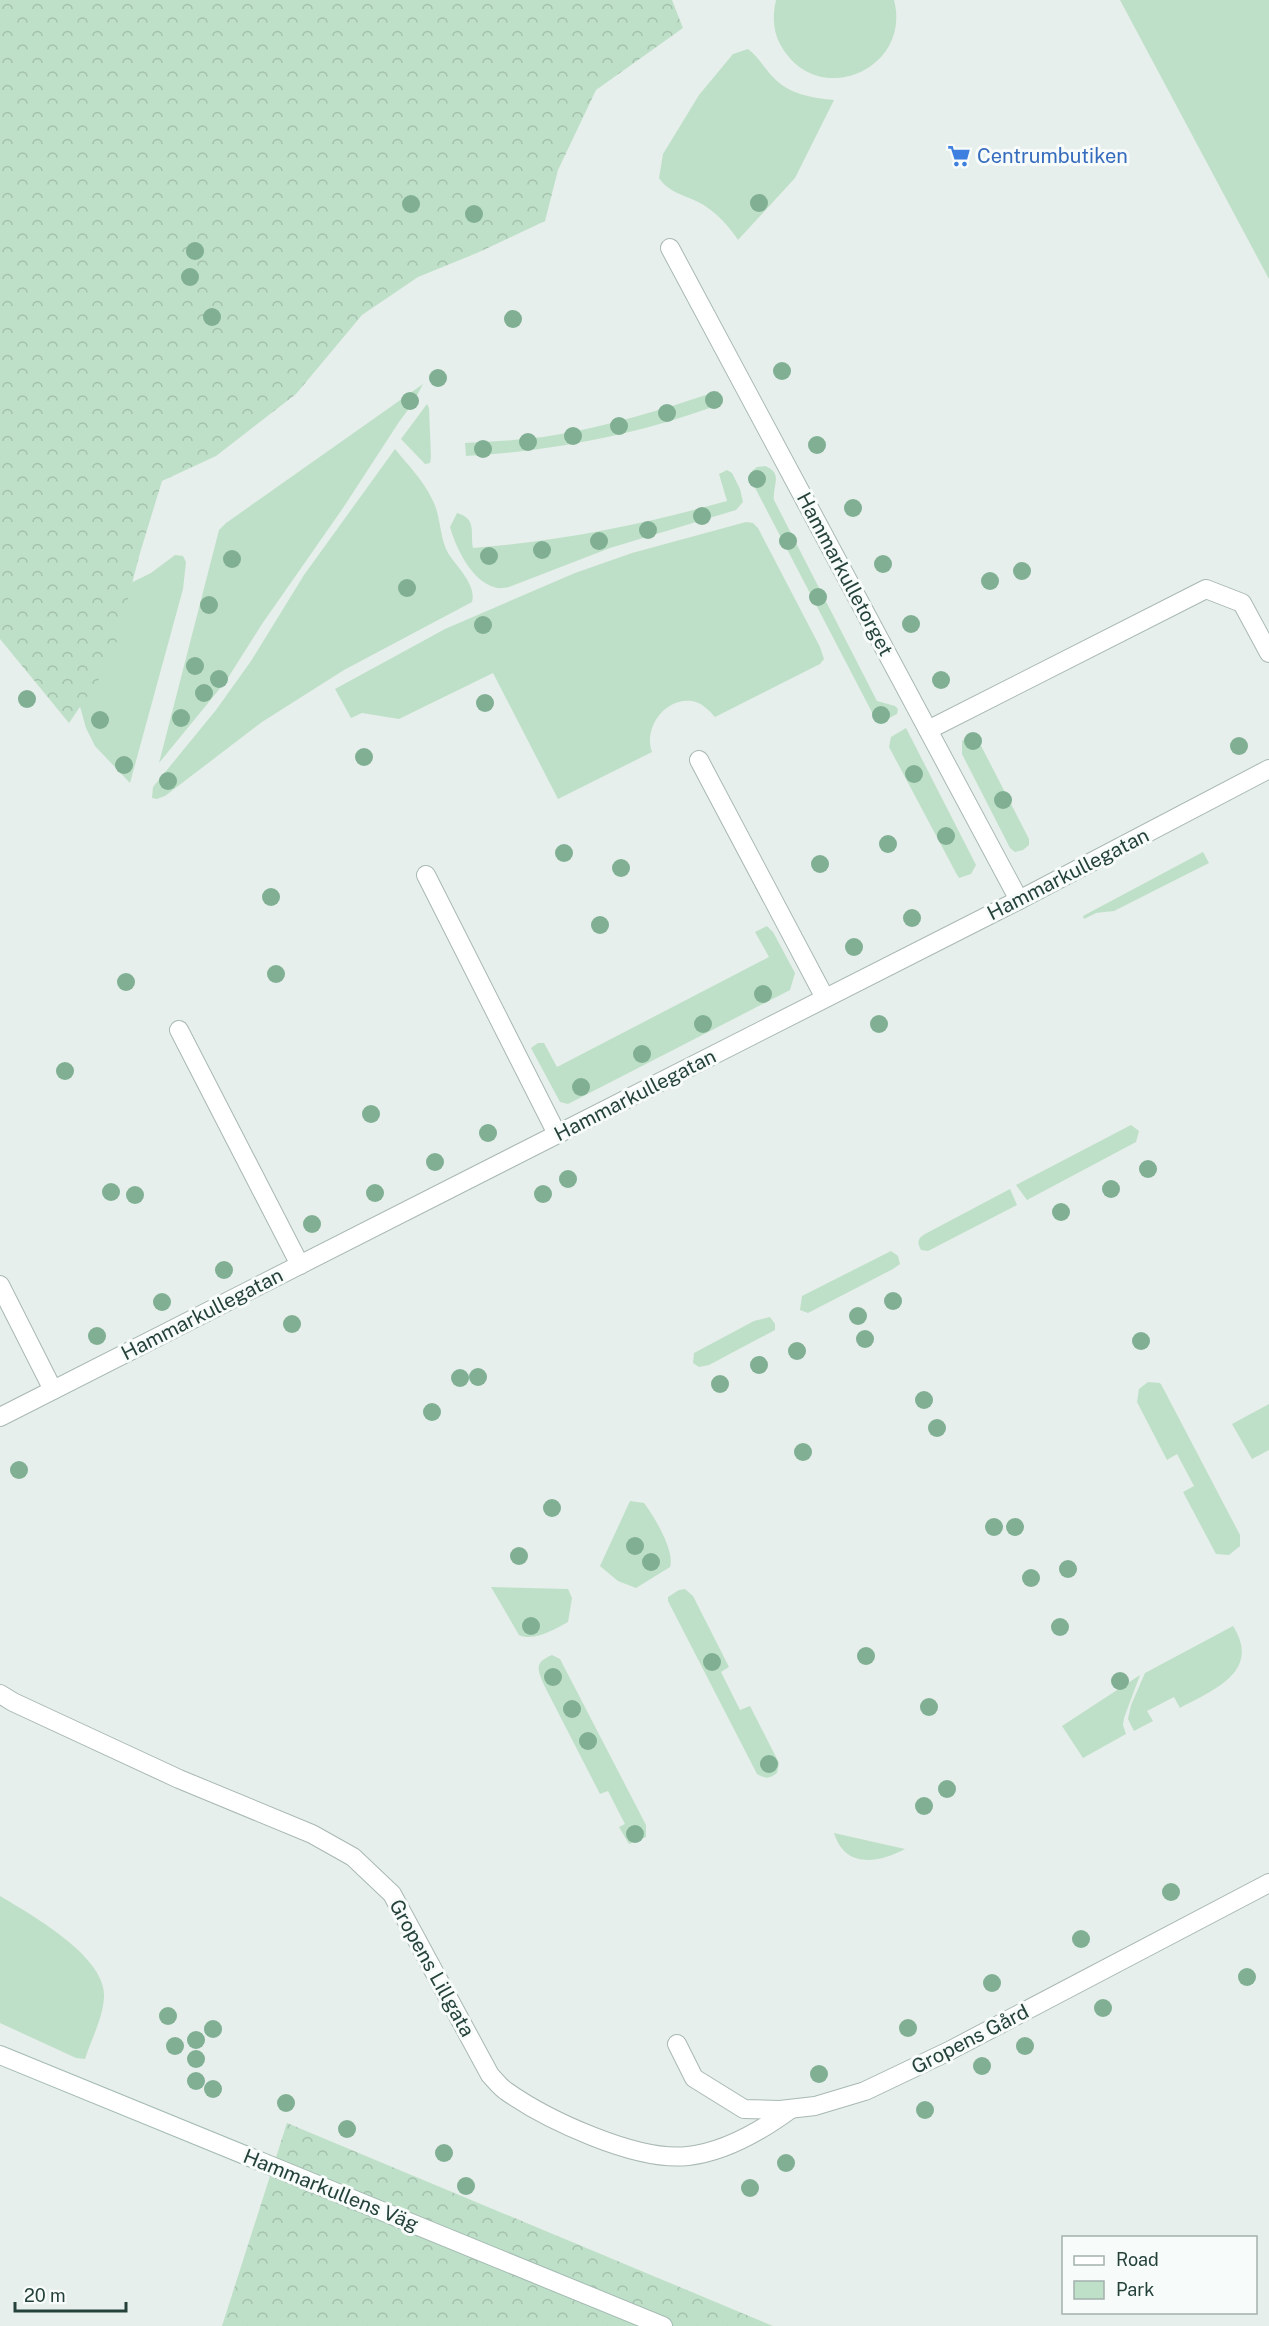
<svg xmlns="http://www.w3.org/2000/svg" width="1269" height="2326" viewBox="0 0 1269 2326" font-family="'Public Sans',sans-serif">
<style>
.green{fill:#bfe0c8}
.forest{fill:url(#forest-crowns)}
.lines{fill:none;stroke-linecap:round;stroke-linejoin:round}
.lane-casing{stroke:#a8b8b2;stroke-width:20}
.street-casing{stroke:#a8b8b2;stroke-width:20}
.secondary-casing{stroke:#a4bbb3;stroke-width:20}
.lane{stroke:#fff;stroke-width:18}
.street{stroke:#fff;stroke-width:18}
.secondary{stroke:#fff;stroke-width:18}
.tree{fill:#80af93}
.labels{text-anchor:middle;stroke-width:6;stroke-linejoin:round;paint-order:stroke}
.shop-label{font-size:20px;fill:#366cbe;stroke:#f7fbf9;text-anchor:start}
.street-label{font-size:20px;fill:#24423a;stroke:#f7fbf9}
</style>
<defs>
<pattern id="forest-crowns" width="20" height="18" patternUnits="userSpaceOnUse" patternTransform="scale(1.5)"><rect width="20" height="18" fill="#bfe0c8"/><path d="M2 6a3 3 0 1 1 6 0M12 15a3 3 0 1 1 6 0" fill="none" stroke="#a4c1ad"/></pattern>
</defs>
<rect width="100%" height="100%" fill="#e6efeb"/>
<g class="green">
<path d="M776,0H894C912,68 821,109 783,49C773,34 772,17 776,0Z"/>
<polygon points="1120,0 1269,0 1269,279"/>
<path d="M748,49C758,56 764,68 773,77C788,94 812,98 834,100L795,178L738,240C729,226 715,211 700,203C685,195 669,193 659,178L663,154L699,95L733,54Z"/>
<polygon points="423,384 413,403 399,422 343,508 262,624 226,681 159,763 219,530 226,523"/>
<path d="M718,391L723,403C642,434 553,451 466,456L465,443C491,442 517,440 543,437C603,428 661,410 718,391Z"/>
<polygon points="427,404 429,408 431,457 430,463 425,464 401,439"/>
<path d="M395,449C408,465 423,480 432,499C441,515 439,536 448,553C456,566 477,585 472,602L344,670L262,722L165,796L157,799L152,798L153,787L216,710L251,661L304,575Z"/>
<path d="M765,466C784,473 772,486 774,500L877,701L895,706L898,709L897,714L880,723L876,720L751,480L752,471L757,467Z"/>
<path d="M727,470L732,473L740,489L743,502L736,510L610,548L509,587C504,588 498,589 494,587C471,580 456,548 450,527L457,513C477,519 470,531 473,548C562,541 641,525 727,501L719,474Z"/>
<path d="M746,522L753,523L758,528L820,647L824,659L820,664L715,717C709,710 702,703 692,701C665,697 643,728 652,752L558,799L493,673L399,719L362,713L351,718L335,689L445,629L575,573L632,553Z"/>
<polygon points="175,555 183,556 186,562 183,589 130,783 95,746 86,728 79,703 116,590 151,573"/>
<polygon points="906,728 976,865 971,874 959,878 956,873 889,747 891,737"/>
<polygon points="972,734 976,736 1029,839 1029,845 1023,850 1015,852 1010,848 962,754 962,741"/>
<polygon points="1203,852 1209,863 1114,911 1096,913 1084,919 1083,916"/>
<polygon points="767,926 773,932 795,973 790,990 568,1104 560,1102 531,1048 538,1043 544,1043 557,1067 769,957 755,932"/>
<polygon points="1131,1125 1139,1131 1136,1142 1027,1200 1016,1185"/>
<path d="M1010,1189L1017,1205L928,1251L921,1250C917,1242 917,1239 925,1234Z"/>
<polygon points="891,1251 898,1256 900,1264 893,1269 808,1313 800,1310 802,1296"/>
<polygon points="770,1317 775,1324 775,1330 709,1365 699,1367 693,1363 694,1353 754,1321"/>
<polygon points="1148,1382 1160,1383 1162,1386 1240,1535 1240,1546 1229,1555 1216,1554 1183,1492 1194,1486 1177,1454 1167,1460 1137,1402 1139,1389"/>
<polygon points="1269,1404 1269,1450 1252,1459 1232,1424"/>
<path d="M630,1501L644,1503C654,1516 675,1551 670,1567L636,1588L618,1581L600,1566Z"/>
<path d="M491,1587L568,1589L572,1598L568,1622C555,1629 534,1642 519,1635Z"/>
<path d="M685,1589L693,1596L729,1667L721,1672L740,1710L750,1706L779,1763L777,1773C769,1779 766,1779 757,1774L668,1601V1597L679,1590Z"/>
<path d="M1233,1626C1262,1672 1213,1690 1180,1708L1174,1697L1147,1711L1153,1721L1134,1731L1128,1719L1131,1705L1145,1673Z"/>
<path d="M552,1655L560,1659L646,1825V1837L629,1844L619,1827L625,1824L608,1791L600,1794L544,1685C538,1670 533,1663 552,1655Z"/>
<polygon points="1140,1675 1124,1718 1123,1725 1126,1734 1083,1758 1062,1726"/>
<path d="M834,1833L905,1849C879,1863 845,1869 834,1833Z"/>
<path d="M0,1896C30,1914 107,1957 104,1997C103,2018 91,2040 85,2059L76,2058L0,2023Z"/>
</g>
<g class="forest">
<polygon points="0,0 672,0 683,28 596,90 558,170 545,221 477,253 418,277 362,315 296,394 216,456 162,481 140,553 112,660 69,723 0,639"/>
<polygon points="287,2123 773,2326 222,2326"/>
</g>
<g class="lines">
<g class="lane-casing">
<g id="lane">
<polyline points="699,760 825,998"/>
<polyline points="426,875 557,1134"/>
<polyline points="179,1030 300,1265"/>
<polyline points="0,1285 53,1390"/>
<path d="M0,1694L13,1702L179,1779L312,1834L353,1857L392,1894L490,2075C495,2080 500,2087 506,2091C547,2120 637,2162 688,2156C725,2152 761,2131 791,2109"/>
</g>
</g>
<g class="street-casing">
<g id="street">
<polyline points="670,248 1019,900"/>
<polyline points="928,730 1206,589 1242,603 1269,653"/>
<polyline points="0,1417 1019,900 1269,769"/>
<polyline points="677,2044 694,2078 744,2109 780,2110 815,2106 865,2091 949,2051 1269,1883"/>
</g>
</g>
<g class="secondary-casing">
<polyline id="secondary" points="0,2055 663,2326"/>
</g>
<use href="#lane" class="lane"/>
<use href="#street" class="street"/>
<use href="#secondary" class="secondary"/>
</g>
<g class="tree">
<circle cx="759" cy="203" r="9"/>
<circle cx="411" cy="204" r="9"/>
<circle cx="474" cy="214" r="9"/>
<circle cx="195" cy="251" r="9"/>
<circle cx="190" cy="277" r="9"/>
<circle cx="212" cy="317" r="9"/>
<circle cx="513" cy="319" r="9"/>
<circle cx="782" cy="371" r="9"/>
<circle cx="438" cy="378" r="9"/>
<circle cx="714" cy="400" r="9"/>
<circle cx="410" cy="401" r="9"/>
<circle cx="667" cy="413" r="9"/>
<circle cx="619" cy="426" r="9"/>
<circle cx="573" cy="436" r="9"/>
<circle cx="528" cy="442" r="9"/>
<circle cx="817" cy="445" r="9"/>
<circle cx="483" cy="449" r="9"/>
<circle cx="757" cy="479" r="9"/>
<circle cx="853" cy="508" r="9"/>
<circle cx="702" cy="516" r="9"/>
<circle cx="648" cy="530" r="9"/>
<circle cx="599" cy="541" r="9"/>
<circle cx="788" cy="541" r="9"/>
<circle cx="542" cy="550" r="9"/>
<circle cx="489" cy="556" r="9"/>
<circle cx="232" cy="559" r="9"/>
<circle cx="883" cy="564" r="9"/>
<circle cx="1022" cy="571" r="9"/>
<circle cx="990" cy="581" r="9"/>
<circle cx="407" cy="588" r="9"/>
<circle cx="818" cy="597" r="9"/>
<circle cx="209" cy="605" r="9"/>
<circle cx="911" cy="624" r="9"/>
<circle cx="483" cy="625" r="9"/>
<circle cx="195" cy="666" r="9"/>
<circle cx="219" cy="679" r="9"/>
<circle cx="941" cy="680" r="9"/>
<circle cx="204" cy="693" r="9"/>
<circle cx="27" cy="699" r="9"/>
<circle cx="485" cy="703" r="9"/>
<circle cx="881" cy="715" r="9"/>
<circle cx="181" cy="718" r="9"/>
<circle cx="100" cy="720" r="9"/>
<circle cx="973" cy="741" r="9"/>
<circle cx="1239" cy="746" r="9"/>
<circle cx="364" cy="757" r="9"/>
<circle cx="124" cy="765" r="9"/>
<circle cx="914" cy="774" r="9"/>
<circle cx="168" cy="781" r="9"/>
<circle cx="1003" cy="800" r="9"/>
<circle cx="946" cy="836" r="9"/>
<circle cx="888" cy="844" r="9"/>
<circle cx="564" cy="853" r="9"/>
<circle cx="820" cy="864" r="9"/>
<circle cx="621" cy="868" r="9"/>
<circle cx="271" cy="897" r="9"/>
<circle cx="912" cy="918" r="9"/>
<circle cx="600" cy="925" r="9"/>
<circle cx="854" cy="947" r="9"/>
<circle cx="276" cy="974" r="9"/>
<circle cx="126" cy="982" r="9"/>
<circle cx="763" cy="994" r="9"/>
<circle cx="703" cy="1024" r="9"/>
<circle cx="879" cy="1024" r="9"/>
<circle cx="642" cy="1054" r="9"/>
<circle cx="65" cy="1071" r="9"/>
<circle cx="581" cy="1087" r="9"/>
<circle cx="371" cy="1114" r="9"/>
<circle cx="488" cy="1133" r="9"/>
<circle cx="435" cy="1162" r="9"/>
<circle cx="1148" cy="1169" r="9"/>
<circle cx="568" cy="1179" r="9"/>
<circle cx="1111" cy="1189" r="9"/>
<circle cx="111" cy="1192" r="9"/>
<circle cx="375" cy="1193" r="9"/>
<circle cx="543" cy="1194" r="9"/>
<circle cx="135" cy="1195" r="9"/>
<circle cx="1061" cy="1212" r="9"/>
<circle cx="312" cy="1224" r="9"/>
<circle cx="224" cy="1270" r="9"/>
<circle cx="893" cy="1301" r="9"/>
<circle cx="162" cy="1302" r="9"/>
<circle cx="858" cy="1316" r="9"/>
<circle cx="292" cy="1324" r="9"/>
<circle cx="97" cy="1336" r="9"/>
<circle cx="865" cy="1339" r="9"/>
<circle cx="1141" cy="1341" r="9"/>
<circle cx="797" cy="1351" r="9"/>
<circle cx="759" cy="1365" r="9"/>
<circle cx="478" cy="1377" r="9"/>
<circle cx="460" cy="1378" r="9"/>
<circle cx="720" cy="1384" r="9"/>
<circle cx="924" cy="1400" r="9"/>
<circle cx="432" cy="1412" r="9"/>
<circle cx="937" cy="1428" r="9"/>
<circle cx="803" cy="1452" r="9"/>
<circle cx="19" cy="1470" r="9"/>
<circle cx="552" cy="1508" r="9"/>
<circle cx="994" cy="1527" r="9"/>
<circle cx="1015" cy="1527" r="9"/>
<circle cx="635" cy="1546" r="9"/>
<circle cx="519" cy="1556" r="9"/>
<circle cx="651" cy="1562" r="9"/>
<circle cx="1068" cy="1569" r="9"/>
<circle cx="1031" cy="1578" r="9"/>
<circle cx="531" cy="1626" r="9"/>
<circle cx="1060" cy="1627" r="9"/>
<circle cx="866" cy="1656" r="9"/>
<circle cx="712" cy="1662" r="9"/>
<circle cx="553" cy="1677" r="9"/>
<circle cx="1120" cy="1681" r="9"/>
<circle cx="929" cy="1707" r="9"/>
<circle cx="572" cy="1709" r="9"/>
<circle cx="588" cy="1741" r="9"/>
<circle cx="769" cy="1764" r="9"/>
<circle cx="947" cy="1789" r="9"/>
<circle cx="924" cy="1806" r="9"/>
<circle cx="635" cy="1834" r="9"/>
<circle cx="1171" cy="1892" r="9"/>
<circle cx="1081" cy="1939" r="9"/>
<circle cx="1247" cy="1977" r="9"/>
<circle cx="992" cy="1983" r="9"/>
<circle cx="1103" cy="2008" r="9"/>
<circle cx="168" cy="2016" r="9"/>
<circle cx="908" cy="2028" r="9"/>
<circle cx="213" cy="2029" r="9"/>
<circle cx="196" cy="2040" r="9"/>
<circle cx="175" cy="2046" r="9"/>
<circle cx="1025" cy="2046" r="9"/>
<circle cx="196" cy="2059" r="9"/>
<circle cx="982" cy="2066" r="9"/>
<circle cx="819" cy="2074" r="9"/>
<circle cx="196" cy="2081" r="9"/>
<circle cx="213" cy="2089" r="9"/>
<circle cx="286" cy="2103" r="9"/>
<circle cx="925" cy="2110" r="9"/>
<circle cx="347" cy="2129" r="9"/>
<circle cx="444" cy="2153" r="9"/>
<circle cx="786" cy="2163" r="9"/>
<circle cx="466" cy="2186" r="9"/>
<circle cx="750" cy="2188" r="9"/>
</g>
<defs>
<g id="supermarket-bare" transform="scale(1.8)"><path d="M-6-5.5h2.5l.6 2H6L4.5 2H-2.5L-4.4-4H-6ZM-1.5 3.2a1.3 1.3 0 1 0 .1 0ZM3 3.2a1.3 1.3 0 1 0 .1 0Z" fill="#3f7fe0" stroke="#f7fbf9" stroke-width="2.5" paint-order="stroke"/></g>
</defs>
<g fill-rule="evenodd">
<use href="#supermarket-bare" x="959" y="156"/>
</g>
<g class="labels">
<g class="shop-label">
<text x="977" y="163">Centrumbutiken</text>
</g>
<g class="street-label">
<text transform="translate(845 574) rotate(62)" y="7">Hammarkulletorget</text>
<text transform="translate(1068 874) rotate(-27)" y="7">Hammarkullegatan</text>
<text transform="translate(635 1095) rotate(-27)" y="7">Hammarkullegatan</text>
<text transform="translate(202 1314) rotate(-27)" y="7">Hammarkullegatan</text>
<text transform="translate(432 1968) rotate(61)" y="7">Gropens Lillgata</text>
<text transform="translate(970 2039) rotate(-27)" y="7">Gropens Gård</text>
<text transform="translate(331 2190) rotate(22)" y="7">Hammarkullens Väg</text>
</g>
</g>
<rect x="1062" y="2236" width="195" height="78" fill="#f7fbf9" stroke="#a3b1ad" stroke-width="1.5"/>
<rect x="1074" y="2256" width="30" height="9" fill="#ffffff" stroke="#a3b1ad" stroke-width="1.5"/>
<text x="1116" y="2266" font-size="18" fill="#24423a">Road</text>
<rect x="1074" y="2281" width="30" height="18" fill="#bfe0c8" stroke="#a3b1ad" stroke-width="1.5"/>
<text x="1116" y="2296" font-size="18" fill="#24423a">Park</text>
<path d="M15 2302v9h111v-9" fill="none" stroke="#24423a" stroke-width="3"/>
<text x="24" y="2302" font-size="18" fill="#24423a" stroke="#f7fbf9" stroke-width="4.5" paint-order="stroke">20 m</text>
</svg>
